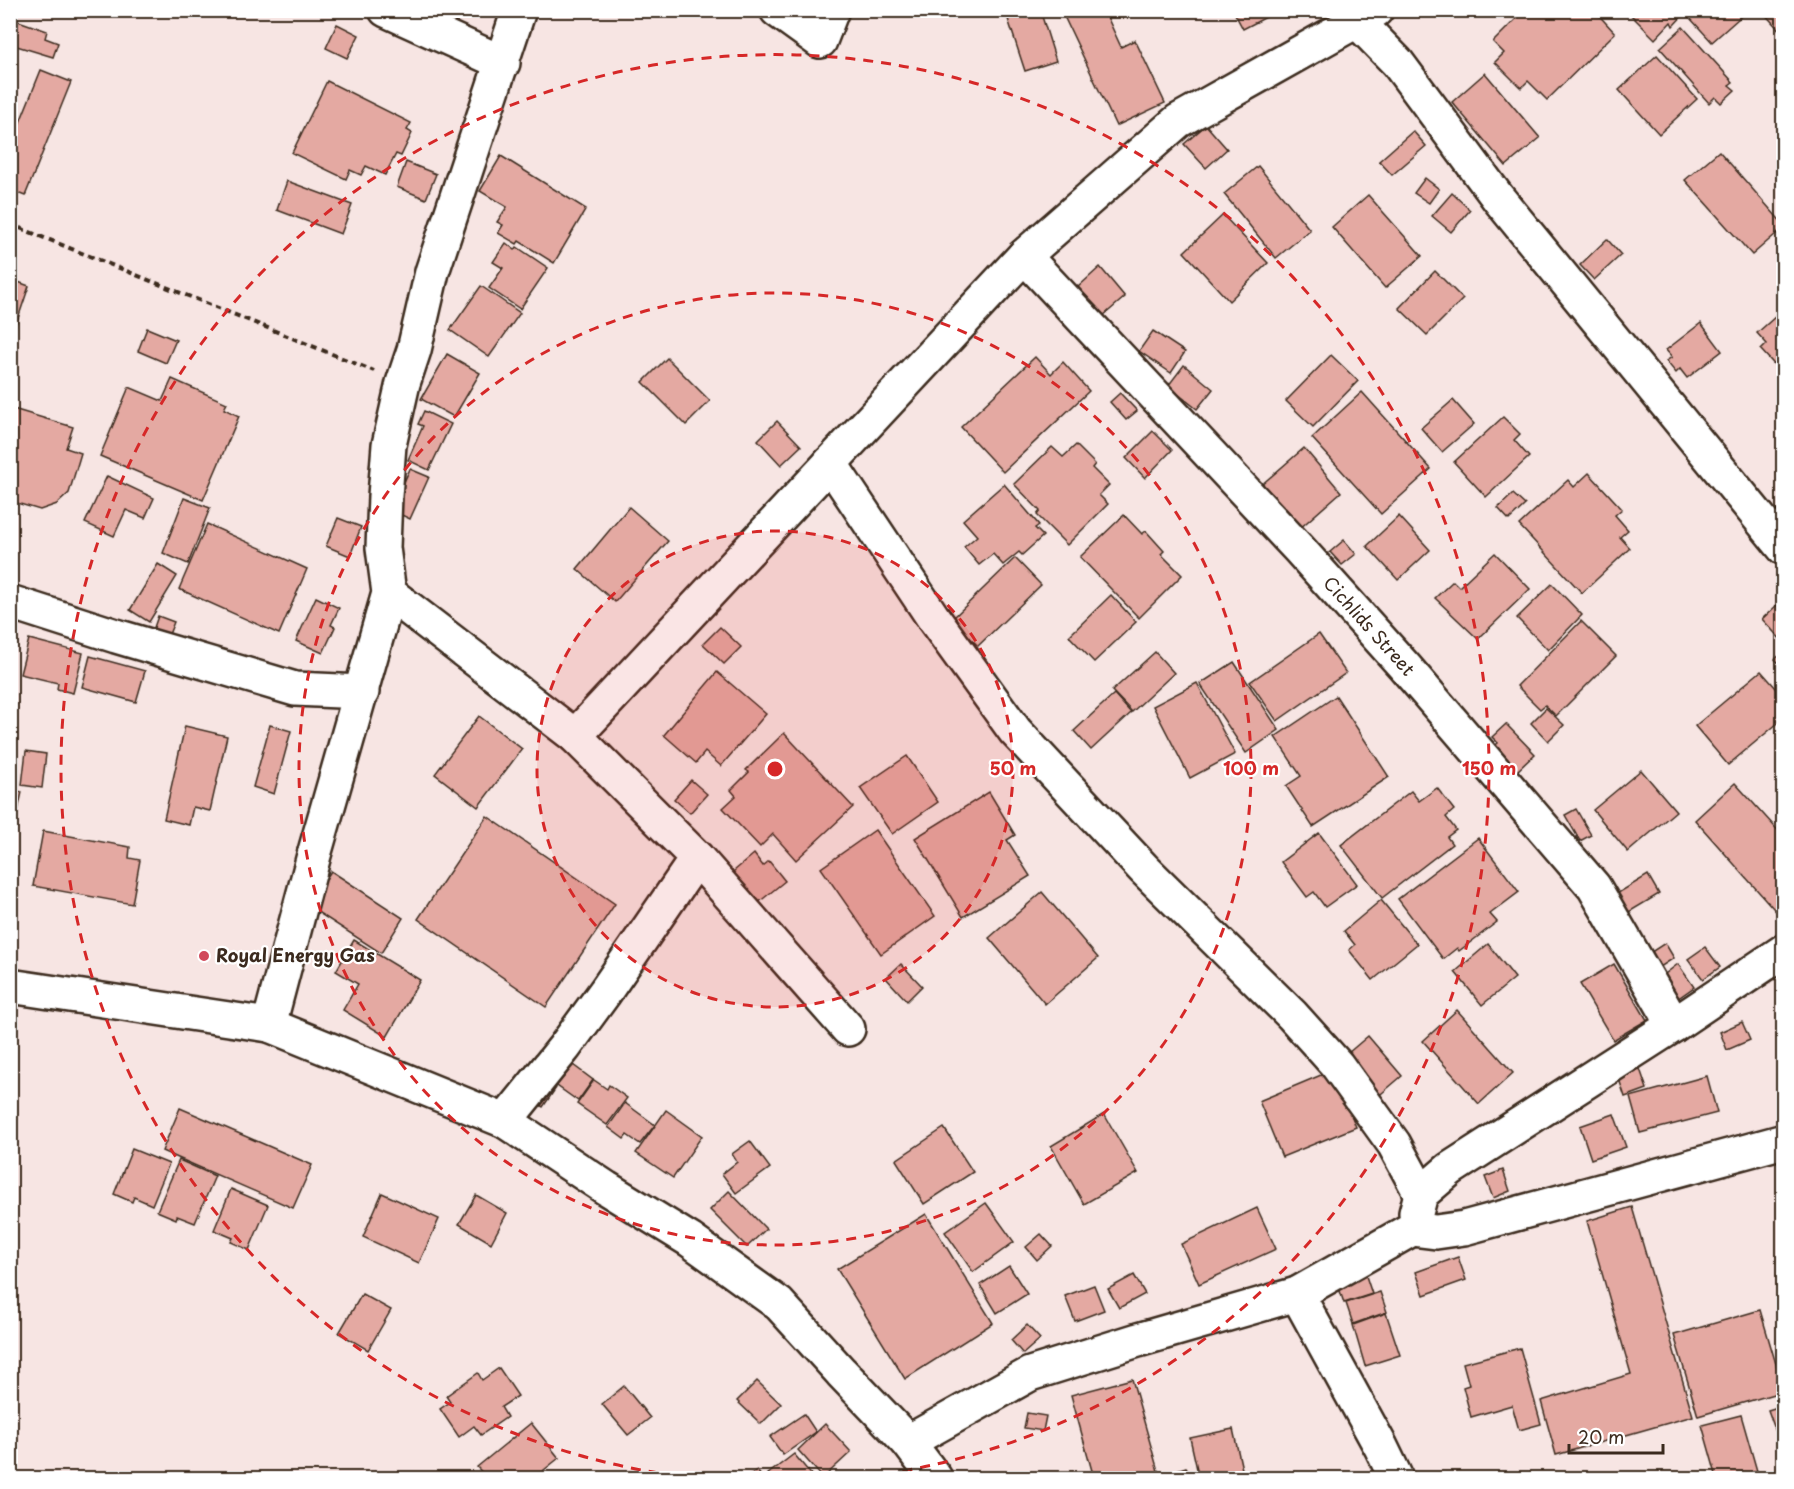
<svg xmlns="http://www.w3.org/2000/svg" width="1794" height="1489" viewBox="0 0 1794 1489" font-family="'Playpen Sans',sans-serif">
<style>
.building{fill:#e4a9a2;stroke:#3b2a1e;stroke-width:1.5}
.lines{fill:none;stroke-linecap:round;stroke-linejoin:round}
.minor-casing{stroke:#3b2a1e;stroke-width:38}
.secondary-casing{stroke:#3b2a1e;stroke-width:38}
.path{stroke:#3b2a1e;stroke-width:4;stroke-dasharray:6 4.5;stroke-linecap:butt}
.minor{stroke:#fff;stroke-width:33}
.secondary{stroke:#fff;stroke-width:33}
.ring{fill:none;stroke:#d62828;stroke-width:3;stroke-dasharray:10 8}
.poi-dot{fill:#d1495b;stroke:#fff;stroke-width:2}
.labels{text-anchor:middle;stroke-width:4.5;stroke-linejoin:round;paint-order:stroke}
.street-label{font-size:18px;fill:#3b2a1e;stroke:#fff}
.poi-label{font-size:18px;font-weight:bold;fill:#3b2a1e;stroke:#fff;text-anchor:start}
.centre{fill:#d62828;stroke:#fff;stroke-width:3}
.ring-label{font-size:18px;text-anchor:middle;font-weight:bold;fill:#d62828;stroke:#fff;stroke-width:4.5;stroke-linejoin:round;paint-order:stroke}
</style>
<rect width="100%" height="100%" fill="#f7e5e3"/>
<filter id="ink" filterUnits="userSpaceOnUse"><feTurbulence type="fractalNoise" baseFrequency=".0167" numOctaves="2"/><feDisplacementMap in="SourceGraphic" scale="12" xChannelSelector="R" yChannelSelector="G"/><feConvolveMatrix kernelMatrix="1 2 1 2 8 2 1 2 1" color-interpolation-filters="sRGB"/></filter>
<g filter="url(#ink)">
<g class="building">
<polygon points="1033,10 1040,10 1056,61 1025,71 1008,19"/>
<polygon points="1061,10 1104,10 1121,47 1135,40 1165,103 1116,126"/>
<polygon points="1233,10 1276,10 1276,12 1243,29"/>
<polygon points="1439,10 1455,10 1456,11 1443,18"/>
<polygon points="1525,10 1594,10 1615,33 1547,100 1528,81 1521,88 1495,62 1504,53 1493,42"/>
<polygon points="1626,10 1688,10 1673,26 1671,22 1655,39"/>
<polygon points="1698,10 1747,10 1747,11 1712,42 1690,18"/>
<polygon points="1761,10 1784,10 1784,35"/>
<polygon points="10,18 47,31 45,38 58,43 53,57 10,44"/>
<polygon points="337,24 359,35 347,58 326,48"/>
<polygon points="1683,27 1733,82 1729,85 1735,90 1721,103 1715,97 1709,103 1660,48"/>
<polygon points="1657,55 1697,99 1659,134 1619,90"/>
<polygon points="41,70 71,82 25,196 10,190 10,147"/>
<polygon points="1485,73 1540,138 1506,166 1452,102"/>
<polygon points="327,81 411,123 407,130 412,133 401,156 396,154 385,175 366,166 361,175 350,170 346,179 292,153"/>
<polygon points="1206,125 1227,149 1206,168 1184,144"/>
<polygon points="1413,131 1426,146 1392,175 1379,161"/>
<polygon points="1719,151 1784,225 1784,227 1752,255 1685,180"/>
<polygon points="501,156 586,209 554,263 519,241 517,244 498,233 503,225 497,222 507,207 480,191"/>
<polygon points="406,162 436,174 426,199 397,187"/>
<polygon points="1258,166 1310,230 1276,258 1224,194"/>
<polygon points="1425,178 1439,189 1429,203 1414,193"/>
<polygon points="287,181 352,205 341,234 277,210"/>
<polygon points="1452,193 1470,210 1451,232 1432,216"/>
<polygon points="1368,195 1422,256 1385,288 1332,227"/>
<polygon points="1223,215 1268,263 1229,301 1184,252"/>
<polygon points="1607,239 1621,255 1594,280 1580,265"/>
<polygon points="506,243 515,250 517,247 548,268 520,309 489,288 503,268 493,262"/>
<polygon points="1100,267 1125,297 1103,316 1078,287"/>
<polygon points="1435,271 1463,299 1427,335 1399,308"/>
<polygon points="10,279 29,286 10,342"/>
<polygon points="481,286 520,313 489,357 450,330"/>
<polygon points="1784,309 1784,370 1781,372 1761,350 1767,344 1757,333"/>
<polygon points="1701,323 1722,351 1687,378 1680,369 1676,373 1666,361 1672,357 1666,350"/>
<polygon points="147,328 176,340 166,363 138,351"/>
<polygon points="1153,331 1185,352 1171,373 1139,351"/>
<polygon points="447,354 480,373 454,417 421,399"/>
<polygon points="1331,355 1358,381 1313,427 1286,401"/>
<polygon points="1035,357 1051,374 1063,362 1089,391 1003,472 961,427"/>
<polygon points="667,358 710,401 686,425 643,382"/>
<polygon points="1184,365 1213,389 1197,409 1168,386"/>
<polygon points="172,379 227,403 224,409 239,416 203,500 100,456 129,387 162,401"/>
<polygon points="1362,392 1431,469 1381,514 1312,438"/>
<polygon points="1120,393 1137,411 1126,420 1110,402"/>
<polygon points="1453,400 1474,424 1442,452 1421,428"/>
<polygon points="10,408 73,427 66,448 81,453 69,493 57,504 40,510 10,501"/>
<polygon points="424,411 451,424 429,470 408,460 423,426 418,424"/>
<polygon points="1503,417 1520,434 1514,440 1529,457 1486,497 1454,462"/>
<polygon points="777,421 801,446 781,465 758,440"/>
<polygon points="1153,431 1172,450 1145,478 1126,458"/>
<polygon points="1076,445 1095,464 1092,468 1109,485 1099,495 1108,504 1067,545 1037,515 1040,511 1014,484 1052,447 1063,457"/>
<polygon points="1304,448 1341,492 1298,530 1260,486"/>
<polygon points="410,469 429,477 410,519 391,510"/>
<polygon points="1589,473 1622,509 1615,515 1628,530 1620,537 1630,548 1582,593 1519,525 1568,480 1574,487"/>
<polygon points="107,476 154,498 145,518 126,510 114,536 85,523"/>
<polygon points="1004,484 1039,525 1035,528 1043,536 1022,555 1019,552 1003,565 993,554 979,565 964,547 977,536 963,520"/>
<polygon points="1513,494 1525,505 1509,520 1498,508"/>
<polygon points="184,498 210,508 188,564 163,553"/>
<polygon points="10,503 16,505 10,522"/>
<polygon points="629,507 668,541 615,602 577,569"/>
<polygon points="1124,515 1142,534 1146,531 1164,551 1161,554 1182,575 1139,618 1080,557"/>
<polygon points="1399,516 1430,550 1398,580 1367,546"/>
<polygon points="338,518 361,527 350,556 326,546"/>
<polygon points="207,524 307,569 279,634 179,589"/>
<polygon points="1344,540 1356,554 1342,565 1330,552"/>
<polygon points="1495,553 1530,589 1478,639 1435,598 1453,581 1459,587"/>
<polygon points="1015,558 1041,585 978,646 952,619"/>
<polygon points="158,564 177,576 149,622 130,610"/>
<polygon points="1552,584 1582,615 1548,650 1517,618"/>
<polygon points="1111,595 1136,622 1094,662 1069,636"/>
<polygon points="316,597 339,608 331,625 335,627 323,653 296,641"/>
<polygon points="1777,605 1784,612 1784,643 1762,619"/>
<polygon points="158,616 174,622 165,644 150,639"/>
<polygon points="1581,621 1616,656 1556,716 1545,705 1540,709 1517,686"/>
<polygon points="720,627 741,647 724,664 703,644"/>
<polygon points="1319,634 1346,673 1277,721 1250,682"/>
<polygon points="29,639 83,653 73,693 57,689 58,683 20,674"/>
<polygon points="1155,652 1174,673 1132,712 1112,691"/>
<polygon points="1784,652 1784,669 1775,659"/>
<polygon points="90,656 145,671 136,702 82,687"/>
<polygon points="1234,662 1279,730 1246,753 1200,684"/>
<polygon points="1761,671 1784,697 1784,718 1728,765 1695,726"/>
<polygon points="717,672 766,714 721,766 705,752 696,763 664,735"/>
<polygon points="1197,683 1235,754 1190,778 1153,706"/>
<polygon points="1114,694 1131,713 1091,750 1074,731"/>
<polygon points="1336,696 1389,777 1313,827 1286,786 1301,776 1275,737"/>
<polygon points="1546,708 1564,725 1548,741 1531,723"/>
<polygon points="479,716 522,749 478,807 435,774"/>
<polygon points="1506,724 1535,754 1516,772 1492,748 1498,743 1492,737"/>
<polygon points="270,725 291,731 274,794 253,787"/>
<polygon points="185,726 227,736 210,811 193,807 189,825 164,819"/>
<polygon points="784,733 853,807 796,860 773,834 760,847 723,808 736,796 731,790 749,772 746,770"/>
<polygon points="26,751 46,754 42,788 22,785"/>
<polygon points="907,756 938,802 892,834 860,788"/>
<polygon points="1641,770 1676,811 1628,852 1593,810"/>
<polygon points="691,780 707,794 690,813 674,799"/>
<polygon points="1735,783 1784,837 1784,914 1781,917 1695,820"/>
<polygon points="1437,788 1454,810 1446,817 1456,830 1447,837 1452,844 1382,898 1341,845 1411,791 1419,801"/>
<polygon points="10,789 22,792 16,820 10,818"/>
<polygon points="989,792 1015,835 1007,840 1030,876 963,917 915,838"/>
<polygon points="1576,809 1591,835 1580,841 1565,815"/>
<polygon points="487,816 615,904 546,1007 418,919"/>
<polygon points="875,830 935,916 881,954 821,868"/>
<polygon points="43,831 130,847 129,858 140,860 132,904 33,886"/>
<polygon points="1319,833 1357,884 1325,907 1314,892 1307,897 1281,862"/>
<polygon points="1478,838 1519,892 1490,914 1497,922 1459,951 1457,948 1443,959 1398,899"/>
<polygon points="754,854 763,866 769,861 785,881 753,907 728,876"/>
<polygon points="331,871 403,918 381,953 308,906"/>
<polygon points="1648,875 1659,894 1624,915 1613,896"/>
<polygon points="1042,892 1098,958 1045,1004 989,938"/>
<polygon points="1381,900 1417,944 1373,980 1349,950 1355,945 1344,931"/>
<polygon points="354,940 420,980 387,1037 343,1010 358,984 336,971"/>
<polygon points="1665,943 1674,958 1651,973 1642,958"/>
<polygon points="1488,944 1515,978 1482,1005 1455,972"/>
<polygon points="1705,947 1720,967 1703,979 1688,959"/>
<polygon points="901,964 922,986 907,1001 886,978"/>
<polygon points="1614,964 1647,1020 1613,1040 1580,984"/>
<polygon points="1678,964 1694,987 1677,999 1661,977"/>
<polygon points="1457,1010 1513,1073 1479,1104 1423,1041"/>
<polygon points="1742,1022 1750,1040 1727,1050 1720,1032"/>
<polygon points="1368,1036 1402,1076 1375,1099 1341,1059"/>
<polygon points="565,1059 593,1080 578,1101 550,1081"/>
<polygon points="1639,1066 1647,1089 1625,1097 1617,1073"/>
<polygon points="1333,1070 1356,1127 1282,1157 1259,1101"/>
<polygon points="1707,1076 1717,1113 1640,1133 1630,1097"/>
<polygon points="543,1079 556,1088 543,1107 529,1098"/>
<polygon points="594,1080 607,1089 609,1085 627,1098 607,1125 577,1104"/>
<polygon points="625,1103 655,1125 640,1144 627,1135 624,1139 608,1127"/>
<polygon points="180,1108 312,1165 293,1208 162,1151"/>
<polygon points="666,1110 702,1136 673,1178 636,1153"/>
<polygon points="1104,1114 1138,1173 1084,1204 1051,1146"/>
<polygon points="1614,1114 1626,1147 1591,1159 1580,1126"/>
<polygon points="944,1128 973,1172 924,1204 896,1160"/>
<polygon points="750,1141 770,1168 736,1193 722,1174 737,1162 732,1154"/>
<polygon points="132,1149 169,1164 152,1205 134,1197 132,1202 114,1194"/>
<polygon points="179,1160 215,1176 195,1223 177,1216 176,1219 157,1211"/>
<polygon points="1503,1170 1510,1191 1493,1198 1485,1177"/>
<polygon points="231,1189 268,1205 249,1250 231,1242 233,1238 214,1230"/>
<polygon points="729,1191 766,1229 747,1247 710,1210"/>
<polygon points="382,1193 439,1219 419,1263 363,1237"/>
<polygon points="476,1195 507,1213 491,1243 459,1224"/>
<polygon points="986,1203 1014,1242 973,1272 945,1232"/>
<polygon points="1632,1207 1693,1416 1556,1455 1541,1401 1631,1374 1587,1221"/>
<polygon points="1257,1208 1276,1249 1199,1284 1181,1244"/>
<polygon points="926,1214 993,1323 905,1379 837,1269"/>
<polygon points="1041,1234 1052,1246 1037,1260 1026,1247"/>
<polygon points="1458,1257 1466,1280 1424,1295 1416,1272"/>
<polygon points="1009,1266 1027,1294 997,1313 980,1285"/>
<polygon points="1365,1273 1372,1294 1344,1303 1337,1282"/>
<polygon points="1134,1275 1145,1294 1119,1308 1108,1289"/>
<polygon points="1094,1285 1104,1310 1075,1321 1065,1296"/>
<polygon points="1380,1292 1387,1312 1353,1324 1346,1303"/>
<polygon points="362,1294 391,1310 368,1350 339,1333"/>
<polygon points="1760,1310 1784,1391 1698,1416 1674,1335"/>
<polygon points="1386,1313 1400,1355 1365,1366 1353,1325"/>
<polygon points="1027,1325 1040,1339 1023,1354 1011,1340"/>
<polygon points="1520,1348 1541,1424 1519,1430 1512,1405 1471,1417 1463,1387 1469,1385 1463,1363"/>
<polygon points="499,1368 518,1396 501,1407 507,1417 481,1435 474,1426 459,1437 440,1409 450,1402 446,1396 478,1373 482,1380"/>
<polygon points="1132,1379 1160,1478 1094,1478 1071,1395"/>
<polygon points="757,1381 781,1404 761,1424 737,1401"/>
<polygon points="624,1386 650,1418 628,1435 602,1404"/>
<polygon points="1784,1405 1784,1454 1768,1410"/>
<polygon points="1027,1413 1046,1416 1043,1431 1024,1428"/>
<polygon points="804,1414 816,1432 783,1455 770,1437"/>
<polygon points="1741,1415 1757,1471 1731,1478 1717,1478 1702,1425"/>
<polygon points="531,1423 559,1458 534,1478 487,1478 477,1467"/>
<polygon points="825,1424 851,1452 823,1478 798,1450"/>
<polygon points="1233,1429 1244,1478 1199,1478 1190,1438"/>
<polygon points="794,1454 814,1478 772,1478 768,1474"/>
<polygon points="1186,1467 1190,1478 1164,1478 1162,1475"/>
<polygon points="757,1470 762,1478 745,1478"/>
</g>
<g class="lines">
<g class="minor-casing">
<g id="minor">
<polyline points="386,10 503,63"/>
<polyline points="777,10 820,41 832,10"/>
<polyline points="1357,21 1397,62 1498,198 1784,548"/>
<path id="s1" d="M1024,256L1299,549L1405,667L1594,887L1674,1025"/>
<polyline points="830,463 934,619 1015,731 1144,869 1292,1015 1337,1065 1394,1144 1421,1194"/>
<polyline points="389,593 575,736 697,858 848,1029"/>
<polyline points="10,602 116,636 295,689 362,692"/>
<polyline points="575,736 1024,256 1178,121 1376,10"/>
<polyline points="269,1025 314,855 389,593 383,548 385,496 389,445 403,383 414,350 432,272 519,10"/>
<polyline points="505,1121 564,1048 605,992 697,858"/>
<polyline points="1416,1213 1421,1194 1450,1169 1674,1025 1784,951"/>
<polyline points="1297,1294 1381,1447 1396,1478"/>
<polyline points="908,1442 1030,1374 1138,1340 1297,1294 1412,1229 1436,1232 1464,1228 1784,1141"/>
</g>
</g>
<g class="secondary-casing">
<polyline id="secondary" points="10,986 269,1025 505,1121 606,1188 690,1240 779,1304 841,1372 908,1442 935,1478"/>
</g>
<polyline class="path" points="10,224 374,371"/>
<use href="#minor" class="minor"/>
<use href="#secondary" class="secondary"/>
</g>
</g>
<circle cx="775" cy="769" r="238" fill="#d62828" fill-opacity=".12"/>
<g class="ring">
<circle cx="775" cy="769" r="238"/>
<circle cx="775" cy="769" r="476"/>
<path d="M694 1478A714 714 0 1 1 856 1478"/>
</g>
<circle class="poi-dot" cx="204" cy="956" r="6"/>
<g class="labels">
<g class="street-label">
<text dy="6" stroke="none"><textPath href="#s1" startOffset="506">Cichlids Street</textPath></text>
</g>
<g class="poi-label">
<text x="216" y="962">Royal Energy Gas</text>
</g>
</g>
<circle cx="775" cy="769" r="9" class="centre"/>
<g class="ring-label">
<text x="1013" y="775">50 m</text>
<text x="1251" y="775">100 m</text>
<text x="1489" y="775">150 m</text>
</g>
<rect width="1794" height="1489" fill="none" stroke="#fff" stroke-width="36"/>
<rect x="18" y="18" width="1758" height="1453" fill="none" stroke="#3b2a1e" stroke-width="2" filter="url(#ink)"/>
<path d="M1569 1444v9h94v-9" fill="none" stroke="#3b2a1e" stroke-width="3"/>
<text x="1578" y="1444" font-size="18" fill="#3b2a1e" stroke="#ffffff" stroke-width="4.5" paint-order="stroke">20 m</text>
</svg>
